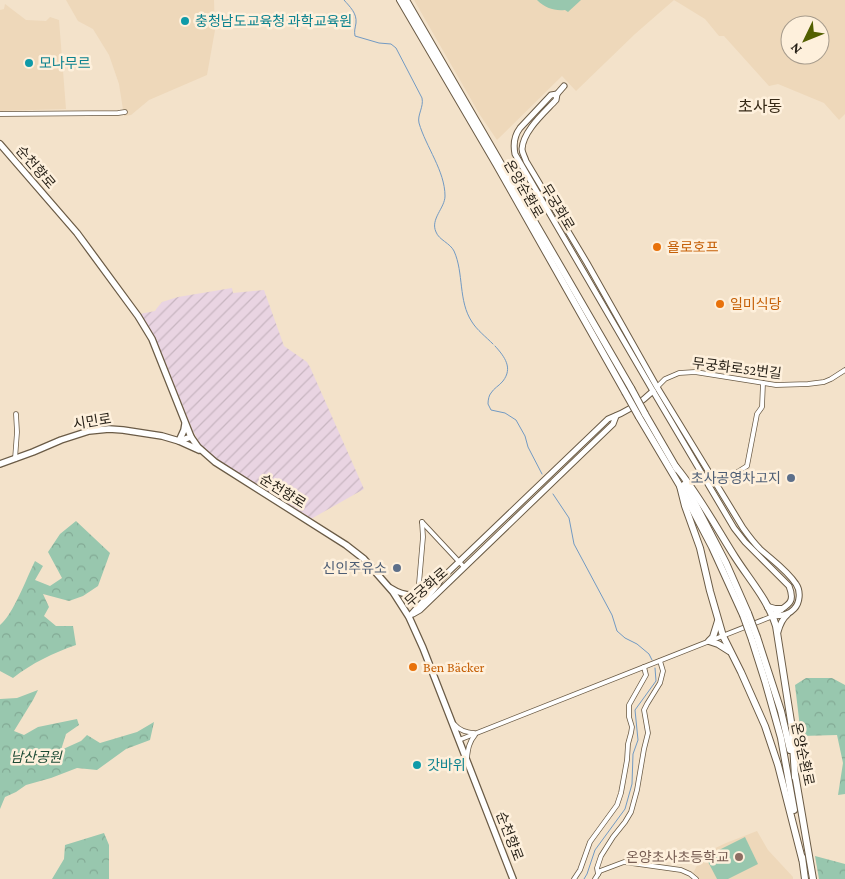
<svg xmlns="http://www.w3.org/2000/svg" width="845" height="879" viewBox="0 0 845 879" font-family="'Crimson Pro','Noto Sans KR',serif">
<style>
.built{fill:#eed8ba;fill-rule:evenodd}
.industrial{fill:url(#industrial-furrows)}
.grass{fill:#98c7ae}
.forest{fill:url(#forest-crowns)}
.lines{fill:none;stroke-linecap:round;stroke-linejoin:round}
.stream{stroke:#729ac3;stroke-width:1}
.minor-casing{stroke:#6a5b46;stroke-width:5.5}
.tertiary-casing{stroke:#6a5b46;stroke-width:7}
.secondary-casing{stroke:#6a5b46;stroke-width:8}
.trunk-casing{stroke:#6a5b46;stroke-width:8}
.minor{stroke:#fff;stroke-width:4}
.tertiary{stroke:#fff;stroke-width:5}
.secondary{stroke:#fff;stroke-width:5.5}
.trunk{stroke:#fff;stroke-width:6}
.trunk-bridge-casing{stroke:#6a5b46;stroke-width:8;stroke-linecap:butt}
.trunk-bridge{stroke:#fff;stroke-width:6}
.culture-dot{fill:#0f9aa8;stroke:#fef0dc;stroke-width:2}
.food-dot{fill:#e8710a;stroke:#fef0dc;stroke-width:2}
.service-dot{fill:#5c6f8a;stroke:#fef0dc;stroke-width:2}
.education-dot{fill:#8d6e63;stroke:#fef0dc;stroke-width:2}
.labels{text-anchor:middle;stroke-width:5;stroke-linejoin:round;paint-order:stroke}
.culture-label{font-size:14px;fill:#0d838f;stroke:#fef0dc;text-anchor:start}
.street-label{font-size:14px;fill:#251f16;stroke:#fef0dc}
.food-label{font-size:14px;fill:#c56008;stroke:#fef0dc;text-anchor:start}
.service-label{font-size:14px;fill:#4e5e75;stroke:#fef0dc;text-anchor:end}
.park-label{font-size:14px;font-style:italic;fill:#1b4a34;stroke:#fef0dc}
.education-label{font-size:14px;fill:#785e54;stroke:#fef0dc;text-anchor:end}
.quarter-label{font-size:16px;fill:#362916;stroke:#fef0dc}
</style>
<defs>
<pattern id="industrial-furrows" width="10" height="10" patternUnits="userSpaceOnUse" patternTransform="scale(1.25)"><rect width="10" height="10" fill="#e9d4e2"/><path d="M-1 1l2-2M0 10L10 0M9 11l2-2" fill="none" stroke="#c8b6c1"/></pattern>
<pattern id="forest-crowns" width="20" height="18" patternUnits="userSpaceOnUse" patternTransform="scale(1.25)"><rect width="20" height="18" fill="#98c7ae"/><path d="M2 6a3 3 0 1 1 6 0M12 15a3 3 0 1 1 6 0" fill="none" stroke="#83aa95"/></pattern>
</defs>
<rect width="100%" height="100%" fill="#f3e2ca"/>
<g class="built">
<polygon points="66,0 214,0 215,30 207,75 149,100 131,115 124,116 119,84 109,55 93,29 78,21"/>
<path d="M414,0H845V114L839,120L824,103L778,84L769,86L724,36H719L705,19L674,0L635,34L576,91L562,76L497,140L480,115ZM790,25H820V55H790Z"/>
<polygon points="5,4 26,20 46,21 50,17 59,20 66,109 0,111 0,10 4,9"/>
<polygon points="757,831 768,850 793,877 793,879 698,879 697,876 693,873 699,862 707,852 726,843"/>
</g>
<polygon class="industrial" points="232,288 233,293 264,290 284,346 307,362 310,367 364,489 311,519 281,501 227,466 208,452 200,444 193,431 158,344 140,314 155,311 157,308 162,302 178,297"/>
<g class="grass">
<path d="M537,0H581L568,12L565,10C554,11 545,8 537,0Z"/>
<polygon points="745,837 758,864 728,879 717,879 706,858 715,852"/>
</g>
<g class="forest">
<path d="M76,521L110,553L98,586L83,596L69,601L43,594L49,607L44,616L56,626H73L76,645C53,653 32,663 13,678L0,671V625C13,615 27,577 35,561L43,566L35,580L50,586L62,578L48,552L60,534Z"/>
<polygon points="806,678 832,678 845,685 845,794 838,795 843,763 837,735 801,736 795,685"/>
<polygon points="38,690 33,700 14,731 24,735 38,727 77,719 79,725 66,734 61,750 81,741 87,735 100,743 137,732 154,722 150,740 126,749 97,770 77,768 51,778 26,785 16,792 5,797 0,809 0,699 17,698"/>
<polygon points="104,833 109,845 109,879 52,879 64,859 65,845"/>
<polygon points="815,856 845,864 845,879 819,879"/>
</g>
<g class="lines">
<g class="stream">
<path d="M344,0C350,7 357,13 356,23C355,29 354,31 355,36L379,43L391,44L396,48L422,98C424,107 417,115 419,123C426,147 445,171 445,196C445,208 430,219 436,232C439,240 450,243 454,251C464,273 458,301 472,322C477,330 486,337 493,344"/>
<path d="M495,346C505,357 513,368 503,381C499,386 494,388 491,393C489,395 488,400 488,404L491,410L505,413L516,420L525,436L528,447L542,474"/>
<polyline points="553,494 569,518 574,544 612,615 617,631 625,638 637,644 649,654 652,660"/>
<polyline points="584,879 587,874 595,850 625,809 632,784 633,754 638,740 635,710 656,681 655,668"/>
</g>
<g class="minor-casing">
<g id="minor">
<polyline points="0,114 118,113 125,112"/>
<polyline points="657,387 665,379 679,373 695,372 776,385 808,384 824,382 831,379 845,370"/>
<polyline points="15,459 17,432 16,414"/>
<polyline points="717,485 747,466 757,414 762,407 763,383"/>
<polyline points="422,522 464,567"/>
<polyline points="418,595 423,537 422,522"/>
<path d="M454,724C460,731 466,732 474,733"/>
<polyline points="459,740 773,616"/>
<path d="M467,758C468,749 469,742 475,735"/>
<polyline points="598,874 597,868 601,856 613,837 625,822 631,812 637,790 644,749 648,733 644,710 647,704 660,683 663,671 660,661"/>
<polyline points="574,879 580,870 590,842 617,805 621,793 627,760 628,744 631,733 632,727 629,717 629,705 646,675 644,667"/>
<polyline points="595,879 600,871 624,862 681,870 690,874 696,879"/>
</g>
</g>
<g class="tertiary-casing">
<g id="tertiary">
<path d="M564,86L557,94L551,95L520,128C514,136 513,144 515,154L653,391L734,528L745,542L789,586C797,606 784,605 773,616"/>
<path d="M557,94L556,100C544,113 523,131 522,149C522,153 525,157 526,161L587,263L657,387L743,528C748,535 754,543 760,549C772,560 787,570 796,584C801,591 800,603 794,609C789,615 780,616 773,616"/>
<path d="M391,588C405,597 419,597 432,588"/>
<polyline points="413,614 420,610 613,424 616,416"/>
<path d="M409,617C419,604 434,593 441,579L608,419C624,413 641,403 653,391"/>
<path d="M778,632C780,624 782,619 788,614"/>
</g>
</g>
<g class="secondary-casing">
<g id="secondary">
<polyline points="0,144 77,233 138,316 152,339 191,437 198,447 215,462 346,545 364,559 393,592 409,617 423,648 513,879"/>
<polyline points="185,424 184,430 179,441 199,450"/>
<polyline points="0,464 33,452 61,440 89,431 109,429 123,430 162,436 179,441 191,437"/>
</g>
</g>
<g class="trunk-casing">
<g id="trunk">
<polyline points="400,0 496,164 625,392"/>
<polyline points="406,0 631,388"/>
<polyline points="645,414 677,469"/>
<polyline points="639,417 680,486 712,547 743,615"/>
<path d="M676,467C699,495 716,527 735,557C749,579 768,600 776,626L792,728L795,777"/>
<polyline points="685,484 726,563 748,613"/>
<polyline points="680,486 685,506 700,548 710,591 723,636 741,672 765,726 778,765 802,859"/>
<polyline points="768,607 775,609 781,609"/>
<polyline points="718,621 713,637 709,641 718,644 729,651"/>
<polyline points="757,637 781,711 790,750"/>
<polyline points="752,640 765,681 781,738 794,810"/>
<polyline points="795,774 813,879"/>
<polyline points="802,857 805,879"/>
</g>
</g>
<use href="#minor" class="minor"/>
<use href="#tertiary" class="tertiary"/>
<use href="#secondary" class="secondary"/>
<use href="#trunk" class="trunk"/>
<g class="trunk-bridge-casing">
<g id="trunk-bridge">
<polyline points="631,388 645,414"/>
<polyline points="625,392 639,417"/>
<polyline points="748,613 757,637"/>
<polyline points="743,615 752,640"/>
</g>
</g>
<use href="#trunk-bridge" class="trunk-bridge"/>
</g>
<g class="culture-dot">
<circle cx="185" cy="21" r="5"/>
<circle cx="29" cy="63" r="5"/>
<circle cx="417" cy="765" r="5"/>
</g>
<g class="food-dot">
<circle cx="657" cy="247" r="5"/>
<circle cx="720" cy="304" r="5"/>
<circle cx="413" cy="667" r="5"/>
</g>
<g class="service-dot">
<circle cx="791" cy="478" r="5"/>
<circle cx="397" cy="568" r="5"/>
</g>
<circle class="education-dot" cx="739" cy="857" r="5"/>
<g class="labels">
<g class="culture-label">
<text x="195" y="26">충청남도교육청 과학교육원</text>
<text x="39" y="68">모나무르</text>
<text x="427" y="770">갓바위</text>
</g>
<g class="street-label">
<text transform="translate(36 167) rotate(49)" y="5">순천향로</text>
<text transform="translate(524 189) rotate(60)" y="5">온양순환로</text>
<text transform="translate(558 207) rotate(59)" y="5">무궁화로</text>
<text transform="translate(737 368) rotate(7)" y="5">무궁화로52번길</text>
<text transform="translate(92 421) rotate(-9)" y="5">시민로</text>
<text transform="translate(283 491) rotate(32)" y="5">순천향로</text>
<text transform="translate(426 587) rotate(-41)" y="5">무궁화로</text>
<text transform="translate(803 754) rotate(78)" y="5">온양순환로</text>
<text transform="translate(510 836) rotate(69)" y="5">순천향로</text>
</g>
<g class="food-label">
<text x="667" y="252">욜로호프</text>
<text x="730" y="309">일미식당</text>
<text x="423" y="672">Ben Bäcker</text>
</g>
<g class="service-label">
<text x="781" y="483">초사공영차고지</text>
<text x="387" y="573">신인주유소</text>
</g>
<g class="park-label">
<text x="36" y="762">남산공원</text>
</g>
<g class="education-label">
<text x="729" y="862">온양초사초등학교</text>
</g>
<g class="quarter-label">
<text x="760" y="112">초사동</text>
</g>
</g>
<g transform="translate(805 40) rotate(227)"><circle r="24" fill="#fef0dc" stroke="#a79c8d"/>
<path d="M0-4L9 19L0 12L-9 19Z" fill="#525f00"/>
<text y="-8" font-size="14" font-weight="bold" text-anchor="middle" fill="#251f16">N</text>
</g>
</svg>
